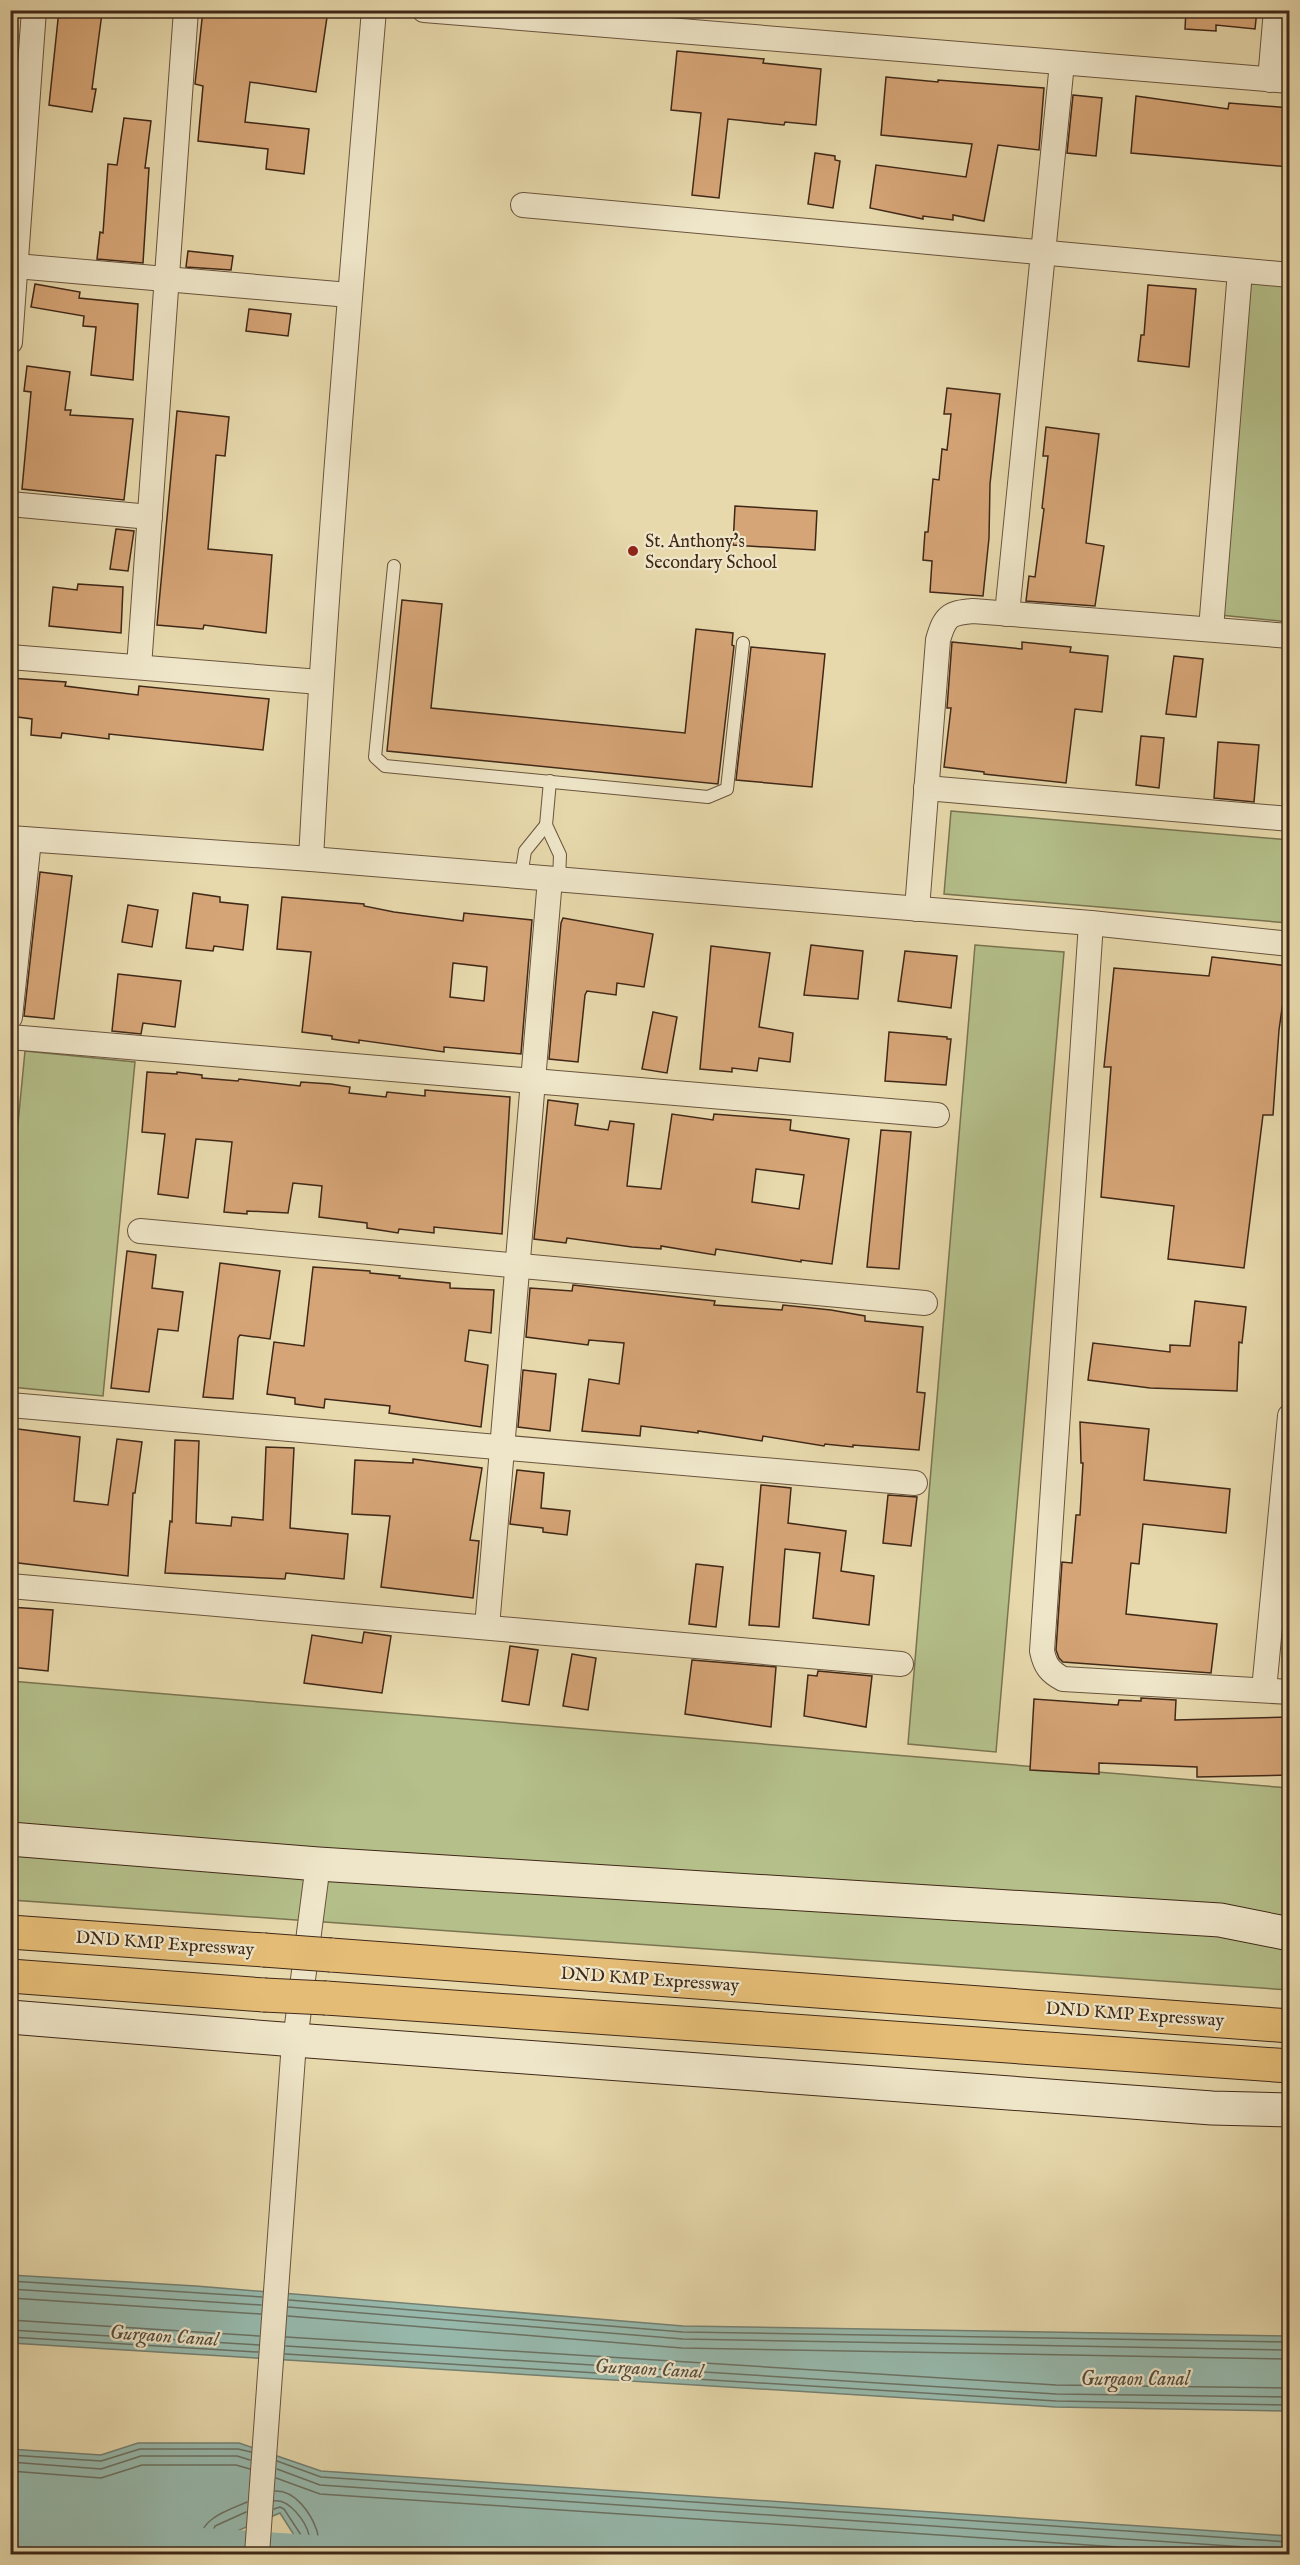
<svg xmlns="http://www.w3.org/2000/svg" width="1300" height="2565" viewBox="0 0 1300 2565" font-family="'IM FELL English',serif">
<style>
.green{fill:#b4bf8a;stroke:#7a7451;stroke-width:1.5}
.water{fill:#97baae;stroke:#748072;stroke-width:1.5}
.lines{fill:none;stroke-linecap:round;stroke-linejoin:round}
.shore{stroke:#6c7163;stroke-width:1.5}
.canal{stroke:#97baae;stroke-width:24}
.building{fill:#d6a577;stroke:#402818;stroke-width:1.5;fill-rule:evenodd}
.lane-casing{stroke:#6a543d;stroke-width:14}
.street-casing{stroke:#6a543d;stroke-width:26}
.secondary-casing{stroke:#402818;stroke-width:35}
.highway-casing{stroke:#402818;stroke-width:35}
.lane{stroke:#efe6c9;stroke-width:12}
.street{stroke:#efe6c9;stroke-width:24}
.secondary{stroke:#efe6c9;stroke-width:33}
.highway{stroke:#e4bc76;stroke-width:33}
.highway-bridge-casing{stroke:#402818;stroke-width:35;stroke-linecap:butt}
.highway-bridge{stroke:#e4bc76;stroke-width:33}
.poi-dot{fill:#8f2418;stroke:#efe6c9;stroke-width:2}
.labels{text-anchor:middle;stroke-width:4.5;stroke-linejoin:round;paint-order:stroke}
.poi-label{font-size:18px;fill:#402818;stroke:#efe6c9;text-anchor:start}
.street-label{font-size:18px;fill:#402818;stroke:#efe6c9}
.water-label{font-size:20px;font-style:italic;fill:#564c3e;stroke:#efe6c9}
</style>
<rect width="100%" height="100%" fill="#e7d9ac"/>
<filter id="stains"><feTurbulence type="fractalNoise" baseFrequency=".00333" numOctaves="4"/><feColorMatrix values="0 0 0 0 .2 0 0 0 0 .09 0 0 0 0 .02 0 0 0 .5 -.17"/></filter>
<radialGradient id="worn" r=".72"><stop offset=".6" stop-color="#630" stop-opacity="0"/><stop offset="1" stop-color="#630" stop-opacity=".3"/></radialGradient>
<g class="green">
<polygon points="1242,281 1289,285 1289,622 1210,614"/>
<polygon points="951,811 1289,840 1289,923 944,894"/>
<polygon points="975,945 1064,952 996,1752 908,1744"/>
<polygon points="25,1051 135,1062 103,1396 11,1387 10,1206"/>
<polygon points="10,1681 1289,1788 1289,1990 11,1900"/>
</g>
<g class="water">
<polygon points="10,2275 196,2286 683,2326 1289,2336 1289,2411 1055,2407 11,2343"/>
<polygon points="138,2443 239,2443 321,2471 1289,2536 1289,2554 295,2554 296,2538 280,2513 225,2536 218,2554 11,2554 10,2449 101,2455"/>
</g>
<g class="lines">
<g class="shore">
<polyline points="10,2281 262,2297"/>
<polyline points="10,2289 261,2305"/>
<polyline points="10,2298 261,2314"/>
<polyline points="289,2300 683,2332 1290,2342"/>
<polyline points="288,2307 683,2339 1290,2350"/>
<polyline points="288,2316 682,2348 1290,2359"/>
<polyline points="10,2320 259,2336"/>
<polyline points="10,2330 259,2345"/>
<polyline points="10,2337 258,2352"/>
<polyline points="286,2337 1056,2385 1290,2388"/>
<polyline points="286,2346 1056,2394 1290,2397"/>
<polyline points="285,2354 1056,2401 1290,2405"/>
<polyline points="10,2455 101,2461 140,2449 238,2449 251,2452"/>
<polyline points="277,2461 321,2477 1290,2542"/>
<polyline points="10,2462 101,2469 141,2456 237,2456 250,2460"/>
<polyline points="277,2469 320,2485 1290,2550"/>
<polyline points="10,2471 101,2478 142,2465 236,2465 250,2469"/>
<polyline points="276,2478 320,2494 1224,2554"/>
<path d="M275,2491C295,2490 311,2513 317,2531C319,2538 318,2547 318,2554"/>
<path d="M274,2501C289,2498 306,2522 309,2535C310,2541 309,2548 309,2554"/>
<polyline points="274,2509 280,2507 284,2509 301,2535 301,2554"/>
<path d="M196,2554C198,2519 219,2514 247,2502"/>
<polyline points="205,2554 215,2526 246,2512"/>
</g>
<polyline class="canal" points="190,2539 326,2548"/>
</g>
<g class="building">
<polygon points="59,10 102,13 92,89 96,89 92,112 49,105"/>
<polygon points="203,10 225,10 270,16 271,10 284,10 327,17 316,92 250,82 245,122 309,129 304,174 266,169 268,149 198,141 203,86 195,84"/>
<polygon points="1186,10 1257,10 1255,29 1216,25 1216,31 1185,29"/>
<polygon points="677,51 764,59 763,63 821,69 816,125 785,122 784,125 728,119 719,198 692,195 701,113 671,110"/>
<polygon points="886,77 938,82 938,80 1044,88 1039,150 998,145 984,221 953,215 953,220 923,216 923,219 870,208 876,165 966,177 972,144 881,135"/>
<polygon points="1073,95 1102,98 1096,156 1067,153"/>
<polygon points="1136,96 1228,109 1229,103 1290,108 1290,167 1131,153"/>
<polygon points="124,118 151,121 145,168 149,168 143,263 97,259 100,232 103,233 108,164 117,165"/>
<polygon points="815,153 835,156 835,160 840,161 833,208 808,204"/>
<polygon points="188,251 233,256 231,270 186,267"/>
<polygon points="35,284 80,292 79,298 138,304 133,380 91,375 96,327 83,326 84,316 31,307"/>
<polygon points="1148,285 1196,289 1189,367 1138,361 1141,335 1144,335"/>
<polygon points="249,309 291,314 288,336 246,331"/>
<polygon points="27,366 70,372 65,410 71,410 70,415 133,419 124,500 22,489 31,392 24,391"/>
<polygon points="947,388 1000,394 990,484 989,538 983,596 930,592 932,561 923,560 925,532 928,532 933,479 939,480 942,449 947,450 951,414 944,414"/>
<polygon points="177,411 229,417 225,456 216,455 208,549 272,555 266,633 204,625 203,629 157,625"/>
<polygon points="1046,427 1099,434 1086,543 1104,546 1095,606 1026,601 1029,576 1035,577 1044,509 1042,508 1048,456 1043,456"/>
<polygon points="735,506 817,511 815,550 733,545"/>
<polygon points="116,529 134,531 128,571 110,569"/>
<polygon points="78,584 123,587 121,633 49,626 53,587 77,590"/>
<polygon points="402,600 442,604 431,708 685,733 696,629 733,633 732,645 734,646 718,784 387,751"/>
<polygon points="952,642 1022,649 1022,642 1071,647 1070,652 1108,656 1102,712 1075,709 1066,783 984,774 984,772 944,767 951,708 947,708"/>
<polygon points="751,647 825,654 812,787 736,780"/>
<polygon points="1174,656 1203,659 1196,717 1166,714"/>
<polygon points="10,678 66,682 65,686 138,695 139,686 269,699 263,750 109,734 109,739 62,733 61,738 31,735 32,719 10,716"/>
<polygon points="1141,736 1164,738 1159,788 1136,785"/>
<polygon points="1218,742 1259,745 1254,802 1214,798"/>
<polygon points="40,872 72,876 54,1019 24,1016"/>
<polygon points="193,893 220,897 220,902 248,905 243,950 214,946 213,951 186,948"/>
<path d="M282,897L364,904V906L394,912L463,921L464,913L532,920L521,1054L444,1047V1052L359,1040V1043L332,1039V1036L302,1032L311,952L277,949ZM453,963L487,967L484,1001L450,997Z"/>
<polygon points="128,905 158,910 152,947 122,942"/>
<polygon points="563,918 653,934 644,987 617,983 616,995 587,991 585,995 578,1062 549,1059 561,923"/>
<polygon points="811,945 863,951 858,999 804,995"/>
<polygon points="711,946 770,953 759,1027 793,1033 790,1062 759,1058 757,1071 732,1068 732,1072 700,1069"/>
<polygon points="905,951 957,956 951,1008 898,1001"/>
<polygon points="1212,957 1288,966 1279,1030 1273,1115 1263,1115 1244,1268 1168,1259 1174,1206 1101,1197 1111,1067 1104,1067 1114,968 1209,976"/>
<polygon points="118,974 181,981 175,1027 143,1023 141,1034 112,1031"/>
<polygon points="653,1012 677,1017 667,1073 642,1069"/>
<polygon points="889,1032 947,1037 947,1039 951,1039 946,1085 885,1081"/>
<polygon points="147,1072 177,1074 177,1072 202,1075 202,1078 238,1081 239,1079 300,1086 301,1082 331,1084 350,1087 349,1093 386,1097 387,1092 425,1096 425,1090 510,1097 502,1234 434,1227 434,1233 399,1229 398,1233 367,1228 367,1223 319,1217 322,1186 293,1183 288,1213 247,1211 247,1214 224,1212 232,1142 196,1139 188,1198 158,1194 165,1134 142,1132"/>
<path d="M548,1100L578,1104L575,1125L608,1130L610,1121L634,1124L627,1186L661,1189L672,1114L713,1120L714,1114L791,1120L790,1130L849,1139L832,1264L801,1260V1262L716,1249L715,1255L661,1246V1249L632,1247L567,1238L566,1243L534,1239ZM756,1169L804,1175L799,1209L752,1202Z"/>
<polygon points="881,1130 911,1132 899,1269 867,1267"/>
<polygon points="127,1251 156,1255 152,1288 183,1292 178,1331 158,1329 149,1392 111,1388"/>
<polygon points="220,1263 280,1271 270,1339 240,1335 238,1338 233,1399 203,1397"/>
<polygon points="313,1267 370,1271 370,1273 400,1276 399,1278 450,1283 450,1288 494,1290 491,1333 469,1330 465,1361 488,1365 481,1427 389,1413 390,1406 325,1399 324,1408 295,1404 295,1398 267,1394 274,1342 304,1346"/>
<polygon points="573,1285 715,1301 714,1305 782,1310 783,1305 831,1310 865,1316 865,1321 923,1327 917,1392 925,1393 919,1450 853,1445 853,1447 825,1444 824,1446 763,1436 762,1441 698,1431 698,1433 641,1426 640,1436 582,1431 589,1379 619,1384 624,1343 589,1340 588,1345 526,1337 530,1288 572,1291"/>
<polygon points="1195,1301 1246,1307 1242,1343 1239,1342 1237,1391 1150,1388 1088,1380 1093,1343 1170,1352 1170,1345 1190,1346"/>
<polygon points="523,1370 556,1374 550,1431 518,1427"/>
<polygon points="1080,1422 1149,1429 1144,1480 1230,1489 1226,1533 1143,1524 1139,1564 1131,1563 1126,1614 1217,1624 1211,1673 1063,1662 1059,1658 1056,1650 1062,1562 1072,1563 1076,1515 1080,1515 1083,1463 1081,1463"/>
<polygon points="10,1428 80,1437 74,1501 108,1505 117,1439 142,1442 135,1493 133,1493 128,1576 10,1562"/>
<polygon points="175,1440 199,1441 196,1523 231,1526 232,1517 263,1520 266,1447 294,1448 290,1528 348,1534 344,1579 286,1573 285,1579 165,1573 170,1521 172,1522"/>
<polygon points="413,1459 482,1468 470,1540 479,1541 473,1598 381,1587 390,1516 352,1514 355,1460 413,1463"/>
<polygon points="517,1470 544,1473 541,1508 570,1511 567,1535 543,1532 543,1528 510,1524"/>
<polygon points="761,1485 791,1488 788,1523 846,1531 841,1571 874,1576 869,1625 813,1618 820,1553 785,1549 779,1627 749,1625"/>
<polygon points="888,1495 917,1497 911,1546 883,1543"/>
<polygon points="696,1564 723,1567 716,1627 689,1624"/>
<polygon points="10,1607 53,1610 48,1671 10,1667"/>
<polygon points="364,1632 391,1636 382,1693 304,1683 312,1635 362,1643"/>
<polygon points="510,1646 538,1650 529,1705 502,1701"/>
<polygon points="572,1654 596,1658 588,1710 563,1706"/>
<polygon points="692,1660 776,1667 771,1727 685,1714"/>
<polygon points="818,1671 872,1676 866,1727 804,1716 808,1675 817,1676"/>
<polygon points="1141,1698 1176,1700 1175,1720 1290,1717 1290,1775 1197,1777 1197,1767 1099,1763 1099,1774 1030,1770 1034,1699 1118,1705 1119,1700 1141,1701"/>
</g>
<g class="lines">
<g class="lane-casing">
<g id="lane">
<polyline points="394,566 375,757 385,766 708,797 727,789 743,643"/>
<polyline points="550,781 546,825 560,855 559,880"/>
<polyline points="521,876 525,851 546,825"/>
</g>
</g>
<g class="street-casing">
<g id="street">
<polyline points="424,10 1290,81"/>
<polyline points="1270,80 1276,10"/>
<polyline points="523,205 1290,275"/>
<polyline points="16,266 349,295"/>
<polyline points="10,342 34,10"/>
<polyline points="10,504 150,517"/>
<polyline points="1007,614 1062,63"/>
<polyline points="1211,629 1240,271"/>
<polyline points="10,657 320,682"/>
<polyline points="139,667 186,10"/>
<polyline points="926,788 1290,819"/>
<polyline points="10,838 311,859 1091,923 1290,944"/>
<path d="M311,859C326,576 350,293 374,10"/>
<path d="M917,909L938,640C945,616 949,613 973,611L1290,636"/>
<path d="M1091,923L1042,1651C1045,1666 1050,1672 1063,1679L1290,1692"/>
<polyline points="10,1017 29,840"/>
<polyline points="10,1037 937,1115"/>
<polyline points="140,1231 925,1303"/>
<polyline points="10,1405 915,1483"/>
<polyline points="10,1586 901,1664"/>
<polyline points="487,1627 550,879"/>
<polyline points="1264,1690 1290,1416"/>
<polyline points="257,2554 293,2056 318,1864"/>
</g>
</g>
<g class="secondary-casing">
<g id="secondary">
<polyline points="10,1839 318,1864 1220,1920 1290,1934"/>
<polyline points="10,2017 295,2040 1212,2108 1290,2110"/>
</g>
</g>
<g class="highway-casing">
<g id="highway">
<polyline points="10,1932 264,1950"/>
<polyline points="331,1955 1290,2026"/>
<polyline points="10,1976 264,1995"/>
<polyline points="326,1998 1290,2066"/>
</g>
</g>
<use href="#lane" class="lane"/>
<use href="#street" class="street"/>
<use href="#secondary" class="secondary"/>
<use href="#highway" class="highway"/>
<g class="highway-bridge-casing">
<g id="highway-bridge">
<polyline points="264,1950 331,1955"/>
<polyline points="264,1995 326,1998"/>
</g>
</g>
<use href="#highway-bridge" class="highway-bridge"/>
</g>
<circle class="poi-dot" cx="633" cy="551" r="6"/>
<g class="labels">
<g class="poi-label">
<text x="645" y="547">St. Anthony's<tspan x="645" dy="21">Secondary School</tspan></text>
</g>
<g class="street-label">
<text transform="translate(165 1943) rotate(4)" y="6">DND KMP Expressway</text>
<text transform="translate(650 1979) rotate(4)" y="6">DND KMP Expressway</text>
<text transform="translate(1135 2014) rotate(4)" y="6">DND KMP Expressway</text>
</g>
<g class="water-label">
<text transform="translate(164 2335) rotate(4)" y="7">Gurgaon Canal</text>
<text transform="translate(649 2368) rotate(3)" y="7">Gurgaon Canal</text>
<text x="1135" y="2385">Gurgaon Canal</text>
</g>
</g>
<rect width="1300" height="2565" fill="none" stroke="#e7d9ac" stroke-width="36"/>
<rect x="12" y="12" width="1276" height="2541" fill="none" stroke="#402818" stroke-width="3"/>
<rect x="18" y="18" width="1264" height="2529" fill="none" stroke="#402818" stroke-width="1.5"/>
<rect width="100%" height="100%" filter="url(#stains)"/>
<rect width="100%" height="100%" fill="url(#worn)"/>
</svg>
